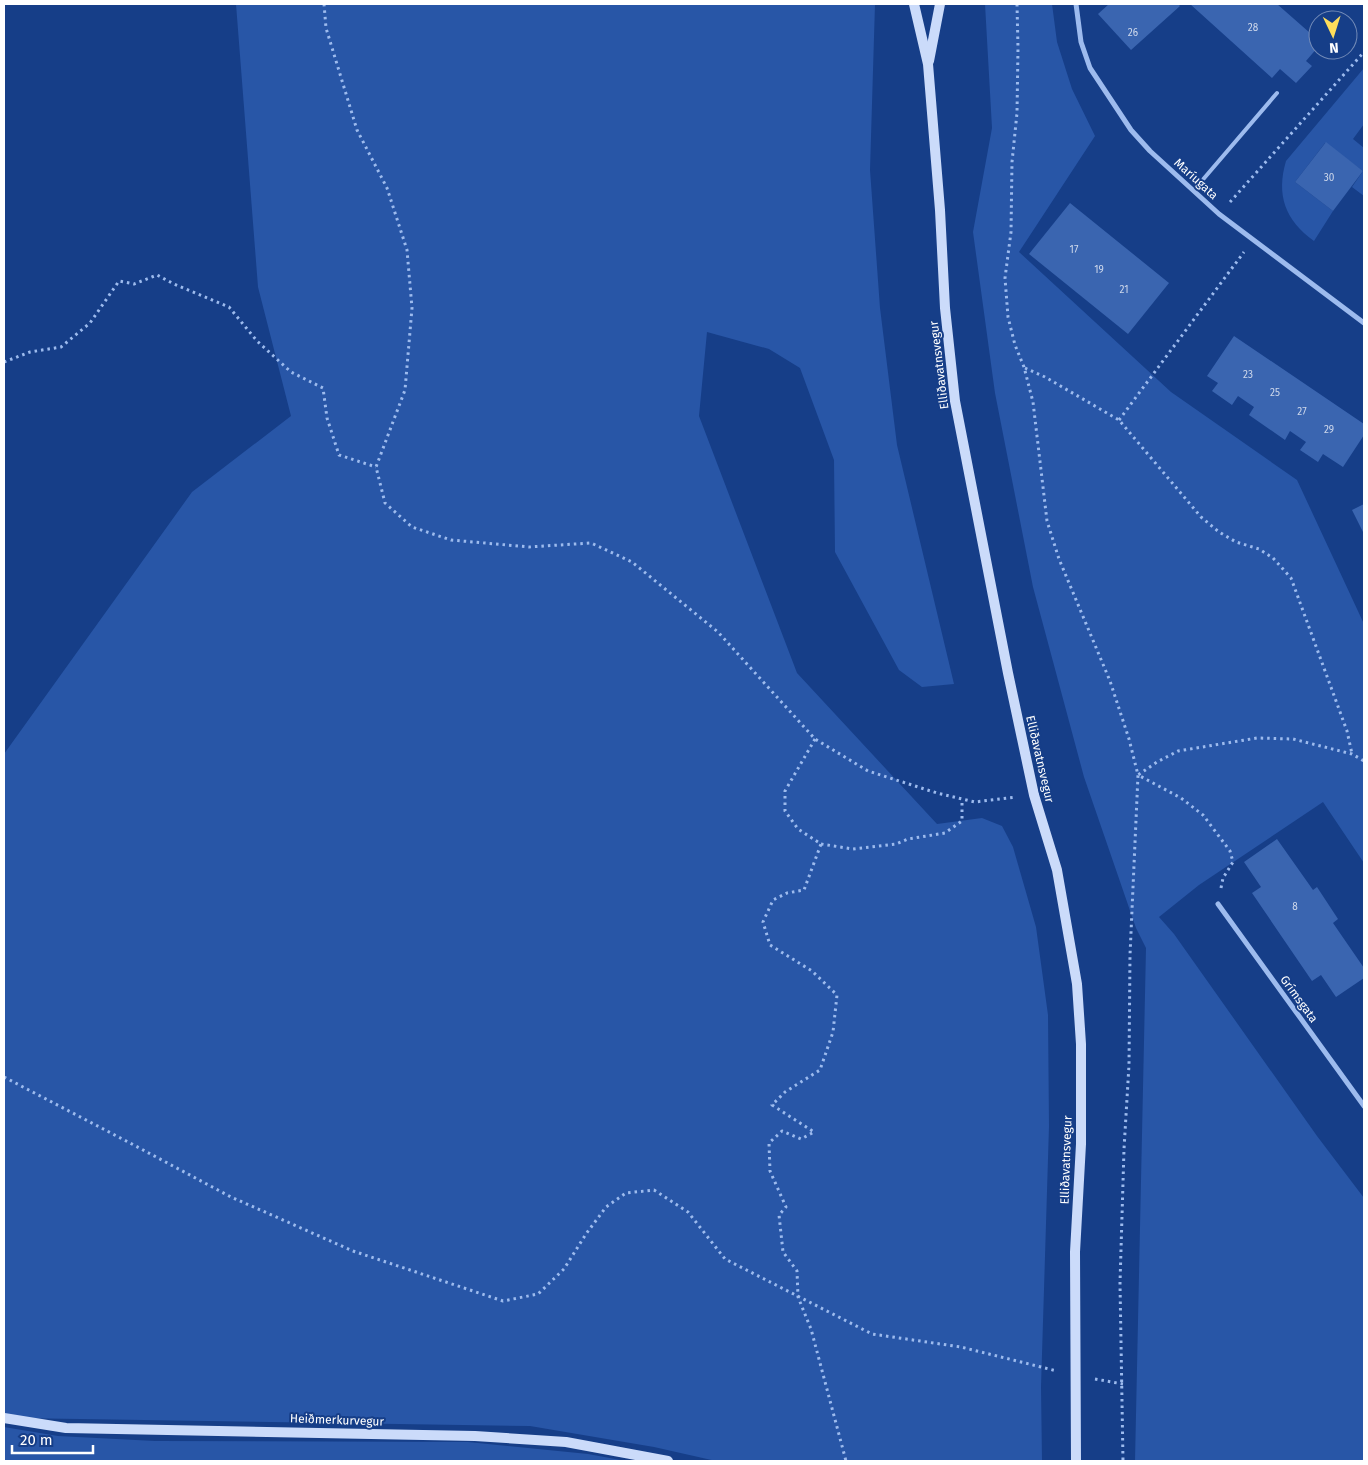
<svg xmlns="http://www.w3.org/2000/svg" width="1368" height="1465" viewBox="0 0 1368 1465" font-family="'Fira Sans',sans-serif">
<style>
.green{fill:#2856a7}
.building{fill:#3a65b0}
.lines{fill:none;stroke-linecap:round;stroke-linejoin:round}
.path{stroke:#9dbbee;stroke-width:3;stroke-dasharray:2.5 4;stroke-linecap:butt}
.lane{stroke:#9dbbee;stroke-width:4}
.street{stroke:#9dbbee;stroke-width:5}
.secondary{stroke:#cbdbfa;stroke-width:10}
.labels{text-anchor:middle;stroke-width:4;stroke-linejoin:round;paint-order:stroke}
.number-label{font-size:10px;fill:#ced8eb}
.street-label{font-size:12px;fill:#fff;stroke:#163e88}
</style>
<rect width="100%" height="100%" fill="#163e88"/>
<g class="green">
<polygon points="236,4 875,4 870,170 880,308 897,445 954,684 922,687 899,670 835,552 834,460 800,368 769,349 707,332 699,416 797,673 937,824 982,818 1002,826 1013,847 1036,927 1048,1015 1049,1126 1041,1387 1042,1461 716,1461 654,1447 530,1426 15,1418 4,1415 4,754 192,492 291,416 258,287"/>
<polygon points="985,4 1052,4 1057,42 1072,89 1095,136 1019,252 1171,392 1297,480 1364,624 1364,863 1323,802 1199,885 1159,917 1174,934 1317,1136 1364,1198 1364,1461 1135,1461 1146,948 1136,928 1084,777 1033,587 995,393 973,232 992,128"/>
<path d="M1364,68V124L1353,139L1364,148V196L1352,187L1363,171L1325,143L1295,182L1333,211L1314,241C1285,220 1276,195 1286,161Z"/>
<polygon points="4,1427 58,1436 155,1441 468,1442 588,1454 626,1461 4,1461"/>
</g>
<g class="building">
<polygon points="1109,4 1178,4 1180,6 1131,50 1098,14"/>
<polygon points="1190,4 1277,4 1318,40 1318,47 1306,61 1312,66 1296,83 1280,69 1272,78"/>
<polygon points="1326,142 1363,171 1333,211 1295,182"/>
<polygon points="1070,203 1169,283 1128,334 1029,254"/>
<polygon points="1234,336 1364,424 1364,435 1343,467 1323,454 1318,462 1300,450 1306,442 1290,431 1285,440 1249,415 1254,407 1238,396 1232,405 1212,391 1218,383 1207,376"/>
<polygon points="1364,504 1364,534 1352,510"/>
<polygon points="1277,839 1313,890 1317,887 1338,919 1333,923 1364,968 1364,978 1336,997 1321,975 1312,981 1252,893 1261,887 1244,862"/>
</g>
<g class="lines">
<g class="path">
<polyline points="324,4 326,28 357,130 387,188 407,250 412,308 405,390 376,467 385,503 412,527 451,540 529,547 591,543 632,562 718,632 815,739 868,771 937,793 975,802 1016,797"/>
<polyline points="1017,4 1018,48 1017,113 1012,162 1011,232 1005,278 1008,317 1015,345 1024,367 1033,402 1047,521 1059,559 1110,681 1129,739 1138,775 1130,955 1129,1065 1124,1149 1120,1283 1123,1461"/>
<polyline points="1230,202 1364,52"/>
<polyline points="4,362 30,352 61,347 90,323 119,281 134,284 157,275 174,284 229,307 257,341 291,372 323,388 327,418 339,455 376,467"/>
<polyline points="1025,368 1045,377 1119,420 1201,517 1219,532 1236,542 1259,549 1273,558 1291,578 1347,731 1352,754"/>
<polyline points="1119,420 1244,252"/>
<polyline points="815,739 785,791 785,811 798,829 821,844 804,890 787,893 773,900 763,922 770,945 812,971 837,995 833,1032 820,1070 785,1092 772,1105 814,1132 801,1139 782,1131 769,1143 770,1171 786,1207 779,1215 783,1252 797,1271 798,1297 811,1329 846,1461"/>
<polyline points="821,844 853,849 896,844 908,839 945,833 962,821 962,799"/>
<polyline points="1221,888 1223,878 1233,862 1230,851 1203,815 1181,798 1138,775 1157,762 1178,751 1257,738 1293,739 1352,754 1364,761"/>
<polyline points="4,1077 130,1143 231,1197 353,1251 503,1301 538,1294 564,1269 586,1234 606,1207 626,1193 654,1190 688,1212 725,1259 872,1334 961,1347 1057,1371"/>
<polyline points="1095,1379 1123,1384"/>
</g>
<polyline class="lane" points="1194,190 1277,93"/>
<g class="street">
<polyline points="1076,4 1081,42 1090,68 1131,130 1150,151 1219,214 1364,323"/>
<polyline points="1218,904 1364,1106"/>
</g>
<g class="secondary">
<polyline points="914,4 928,64 940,210 945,308 955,401 1008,673 1034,795 1057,870 1077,984 1081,1044 1081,1144 1075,1252 1076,1461"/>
<polyline points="929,61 940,4"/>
<polyline points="4,1418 66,1428 475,1436 566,1442 668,1461"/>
</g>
</g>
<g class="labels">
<g class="number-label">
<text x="1253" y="31">28</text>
<text x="1133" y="36">26</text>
<text x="1329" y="181">30</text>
<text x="1074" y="253">17</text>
<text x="1099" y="273">19</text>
<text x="1124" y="293">21</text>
<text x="1248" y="378">23</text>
<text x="1275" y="396">25</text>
<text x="1302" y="415">27</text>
<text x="1329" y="433">29</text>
<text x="1295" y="910">8</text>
</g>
<g class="street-label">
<text transform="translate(1196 179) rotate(42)" y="4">Maríugata</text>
<text transform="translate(939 365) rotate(-97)" y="4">Elliðavatnsvegur</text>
<text transform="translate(1040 759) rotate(77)" y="4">Elliðavatnsvegur</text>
<text transform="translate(1299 999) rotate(54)" y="4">Grímsgata</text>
<text transform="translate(1066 1160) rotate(-88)" y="4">Elliðavatnsvegur</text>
<text transform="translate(337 1420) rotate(2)" y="4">Heiðmerkurvegur</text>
</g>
</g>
<rect width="1368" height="1465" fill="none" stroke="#ffffff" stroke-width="10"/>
<g transform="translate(1333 35) rotate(176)"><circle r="24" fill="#163e88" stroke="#738bb8"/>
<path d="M0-4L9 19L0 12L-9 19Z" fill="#ffde5b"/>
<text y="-8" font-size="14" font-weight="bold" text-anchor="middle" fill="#ffffff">N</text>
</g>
<path d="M12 1445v8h81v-8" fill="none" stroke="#ffffff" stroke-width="2.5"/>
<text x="20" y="1445" font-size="15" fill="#ffffff" stroke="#163e88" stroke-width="4" paint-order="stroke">20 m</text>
</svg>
